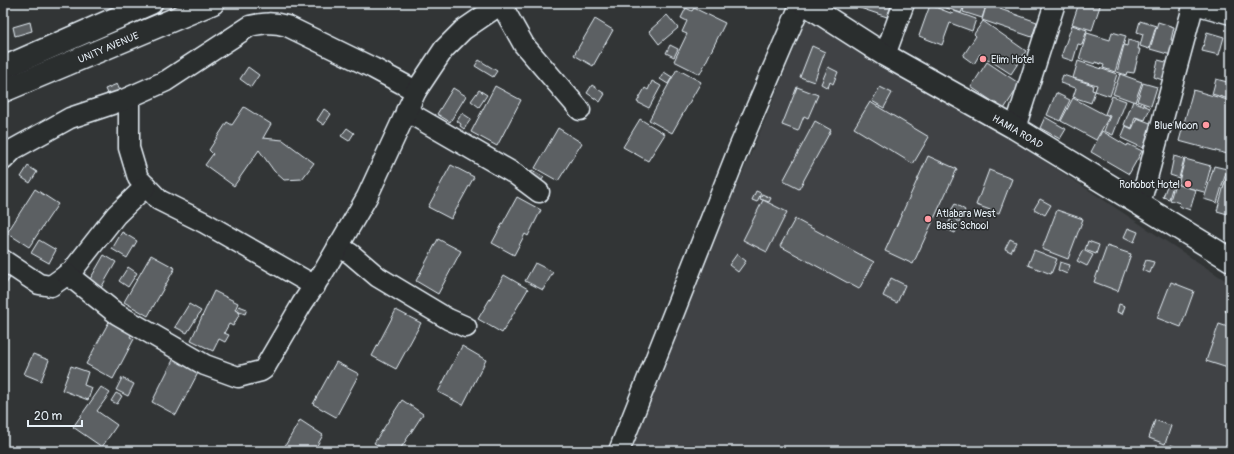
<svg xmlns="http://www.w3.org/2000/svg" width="1234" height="454" viewBox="0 0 1234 454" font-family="Pangolin,sans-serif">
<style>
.built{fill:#3f4244}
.building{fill:#5c6063;stroke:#e8f1f8}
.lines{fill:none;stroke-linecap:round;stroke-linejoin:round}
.minor-casing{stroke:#e8f1f8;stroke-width:23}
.major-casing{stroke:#e8f1f8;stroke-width:25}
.minor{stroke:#2a2d2e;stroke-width:20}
.major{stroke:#2a2d2e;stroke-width:22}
.poi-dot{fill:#ff9aa2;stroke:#2a2d2e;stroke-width:1.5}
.labels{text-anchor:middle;stroke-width:3;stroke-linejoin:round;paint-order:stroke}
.street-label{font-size:10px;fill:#e8f1f8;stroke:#2a2d2e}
.poi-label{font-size:10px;fill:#e8f1f8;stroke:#2a2d2e;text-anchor:start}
</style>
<rect width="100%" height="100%" fill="#323536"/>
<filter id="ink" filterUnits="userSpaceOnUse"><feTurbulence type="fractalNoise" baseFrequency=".025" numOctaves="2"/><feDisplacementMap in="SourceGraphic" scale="8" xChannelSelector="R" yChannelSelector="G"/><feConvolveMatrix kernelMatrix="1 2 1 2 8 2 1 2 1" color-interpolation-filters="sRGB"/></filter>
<g filter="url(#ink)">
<polygon class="built" points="809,13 1034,154 1231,284 1231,451 624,451 765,120"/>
<g class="building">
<polygon points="852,3 892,3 887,17 851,5"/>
<polygon points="932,3 965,3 961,13"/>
<polygon points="965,3 987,3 982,18 963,12"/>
<polygon points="987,3 1002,3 1000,9 1037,22 1032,37 982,20"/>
<polygon points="1079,3 1101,3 1092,30 1072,24"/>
<polygon points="930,5 953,14 954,11 976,19 972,31 950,23 942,45 919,36"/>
<polygon points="686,8 692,11 694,8 725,23 700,74 674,61 687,34 682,32 687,21 681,18"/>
<polygon points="667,15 678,28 659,44 649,31"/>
<polygon points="595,19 613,30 593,66 574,55"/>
<polygon points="983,21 1026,51 1011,74 980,54 974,64 963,56 976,36 974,34"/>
<polygon points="1140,21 1156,26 1149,49 1140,46 1143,34 1137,32"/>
<polygon points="30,22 32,31 15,36 13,27"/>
<polygon points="1158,22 1174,27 1171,40 1174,41 1171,55 1150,49"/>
<polygon points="1072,25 1087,30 1082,45 1078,44 1073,61 1061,57"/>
<polygon points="1112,32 1126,36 1115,72 1103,68 1104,65 1095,62 1095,64 1079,59 1087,33 1110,40"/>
<polygon points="1207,32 1224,37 1219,55 1202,51"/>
<polygon points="1128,40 1139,43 1138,49 1140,49 1134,73 1127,72 1126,75 1117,72 1124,45 1127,46"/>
<polygon points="670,45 678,49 674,57 666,53"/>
<polygon points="812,46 825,52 814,82 800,77"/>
<polygon points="479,60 497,71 493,77 475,66"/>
<polygon points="1158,60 1170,63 1165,81 1154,77"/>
<polygon points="1078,61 1117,74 1110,96 1095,91 1097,85 1073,78"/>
<polygon points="987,62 1020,84 1004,109 971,87"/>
<polygon points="248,67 259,75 251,87 240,79"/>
<polygon points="828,67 838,72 833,84 830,82 828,88 821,84"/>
<polygon points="677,69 701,82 672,133 649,120"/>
<polygon points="664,72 672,77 668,84 660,79"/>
<polygon points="1120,74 1142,82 1135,102 1113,94"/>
<polygon points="1063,75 1093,85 1092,90 1095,91 1091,103 1073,97 1076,88 1060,83"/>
<polygon points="1216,79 1231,83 1231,92 1229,99 1212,94"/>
<polygon points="652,81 661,86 649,108 637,102 645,88 648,90"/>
<polygon points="1143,83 1157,87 1151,106 1137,101"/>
<polygon points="117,84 121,93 109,98 105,89"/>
<polygon points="592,85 605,94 600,102 587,93"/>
<polygon points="495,86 521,100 497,146 471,132"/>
<polygon points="797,87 818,95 808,118 804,116 798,131 782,125"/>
<polygon points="880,87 892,93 884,108 872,101"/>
<polygon points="453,88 466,96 450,122 437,114"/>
<polygon points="479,90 487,95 479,107 471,101"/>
<polygon points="1193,90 1231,101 1231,155 1179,141"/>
<polygon points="1056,93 1070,100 1060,121 1047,115"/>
<polygon points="1112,96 1126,101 1113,135 1104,131 1110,116 1105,114"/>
<polygon points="1073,98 1109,117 1096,140 1061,121"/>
<polygon points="1133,101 1150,108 1145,120 1135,117 1132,128 1124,125"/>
<polygon points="870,102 929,137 913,164 854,128"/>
<polygon points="244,107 271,124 263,138 283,140 314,163 302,179 284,180 274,171 259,150 234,186 205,165 213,154 209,150 227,122 232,125"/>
<polygon points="324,109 331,114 324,125 317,120"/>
<polygon points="462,113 471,119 464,129 460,126 461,124 457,121"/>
<polygon points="1045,117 1066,129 1060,139 1040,128"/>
<polygon points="1137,118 1153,124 1143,148 1121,138 1126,126 1132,129"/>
<polygon points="640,119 665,134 648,161 623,147"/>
<polygon points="815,121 831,130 799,189 783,181"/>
<polygon points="347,128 354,133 349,141 341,136"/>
<polygon points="558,128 582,143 558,181 535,168"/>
<polygon points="1102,131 1127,146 1128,144 1142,151 1129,174 1091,152"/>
<polygon points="928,156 957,169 913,264 885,251"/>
<polygon points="1174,156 1184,159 1179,178 1170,175"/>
<polygon points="1185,159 1211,166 1204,192 1178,185"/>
<polygon points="1231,160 1231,215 1217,211"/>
<polygon points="451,165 474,177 451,219 428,207"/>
<polygon points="28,166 37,172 30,183 21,177"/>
<polygon points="1214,166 1227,169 1217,203 1204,199"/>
<polygon points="532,170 544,177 539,184 528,177"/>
<polygon points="989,170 1012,179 999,213 976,205"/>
<polygon points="1168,183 1173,185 1169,199 1163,197"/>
<polygon points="1175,184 1196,190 1190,210 1179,206 1180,203 1170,200"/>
<polygon points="35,189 58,204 29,247 7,233"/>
<polygon points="756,191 761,193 757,202 752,200"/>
<polygon points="762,194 771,198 769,202 760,199"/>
<polygon points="517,197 541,210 528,236 525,234 514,255 492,243"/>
<polygon points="1040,199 1051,205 1045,215 1034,209"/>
<polygon points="763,200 787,212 767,252 743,240"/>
<polygon points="955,204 965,210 959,222 948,215"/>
<polygon points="1057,210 1083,219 1068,259 1042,249"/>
<polygon points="795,219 874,262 859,289 780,246"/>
<polygon points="950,220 959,225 955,233 946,229"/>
<polygon points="1128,228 1138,232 1134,242 1124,237"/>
<polygon points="122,232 137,241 127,258 112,249"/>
<polygon points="438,239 461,251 438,294 416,281"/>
<polygon points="1010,239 1016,242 1011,252 1005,249"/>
<polygon points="39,240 56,250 49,263 31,253"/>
<polygon points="1088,241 1099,245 1096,254 1085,250"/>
<polygon points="1107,246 1131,254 1118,291 1094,282"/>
<polygon points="1034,250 1057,259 1051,274 1028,265"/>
<polygon points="1083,250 1093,255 1087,266 1077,261"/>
<polygon points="737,254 746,261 738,272 729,265"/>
<polygon points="104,255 116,262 101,288 89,281"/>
<polygon points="151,255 175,268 148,316 124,302"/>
<polygon points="1146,260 1154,262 1150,273 1142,270"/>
<polygon points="1060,262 1070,265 1067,274 1058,270"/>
<polygon points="535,263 553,272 543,290 525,281"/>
<polygon points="128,267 137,273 128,287 119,281"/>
<polygon points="3,273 10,278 3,288"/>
<polygon points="504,275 528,289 502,333 478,319"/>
<polygon points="891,278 905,285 897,303 883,296"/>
<polygon points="1171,282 1194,291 1181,327 1157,318"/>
<polygon points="214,291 238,303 235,310 240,313 233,326 229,324 224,333 229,335 225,342 219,339 213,351 191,340"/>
<polygon points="1230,302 1231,303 1231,315 1225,311"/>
<polygon points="189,304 201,311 187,333 175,327"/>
<polygon points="1119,304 1125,306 1122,314 1117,312"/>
<polygon points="239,306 247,309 245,314 237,311"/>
<polygon points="396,310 421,323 396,369 372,356"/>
<polygon points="111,318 134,330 130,337 134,339 113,379 86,364"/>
<polygon points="1219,324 1231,328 1231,369 1206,361"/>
<polygon points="462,346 486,360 463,405 438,392"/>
<polygon points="33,354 49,360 41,381 24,374"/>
<polygon points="174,358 199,371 176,415 152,402"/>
<polygon points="336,362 359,374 336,417 313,404"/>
<polygon points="71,366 88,372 84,385 92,388 88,400 62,390"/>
<polygon points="122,378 134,384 128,396 116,390"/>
<polygon points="101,387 110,393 97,411 117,425 102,447 73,427"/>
<polygon points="116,393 122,396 117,404 111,401"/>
<polygon points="402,400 423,414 399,451 387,451 374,443"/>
<polygon points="300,420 323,435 314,451 282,451"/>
<polygon points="1155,420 1171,426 1165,444 1149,438"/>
<polygon points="1171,445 1187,451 1168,451"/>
</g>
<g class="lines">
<g class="minor-casing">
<g id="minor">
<polyline points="1191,3 1231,14"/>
<polyline points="885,55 904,3"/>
<polyline points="129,98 129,148 138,178 159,200 205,223 315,286"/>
<polyline points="406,111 515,174 539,192"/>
<polyline points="1015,128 1055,3"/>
<path d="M3,160L14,149L70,118L121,101L166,81L250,26C263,23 273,22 287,26L373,68L416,91"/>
<polyline points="1140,204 1194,3"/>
<polyline points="338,246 351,254 378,277 448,319 466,327"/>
<polyline points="3,260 39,284 51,286 72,271 116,215 146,186"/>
<polyline points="67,274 117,314 205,365 238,377 261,371 264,369 302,304 324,271 367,197 416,91 444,49 463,30 501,4 524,45 580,110"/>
<polyline points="619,451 739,148 801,3"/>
</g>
</g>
<g class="major-casing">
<g id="major">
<polyline points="804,3 885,55 1015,128 1231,260"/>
<polyline points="3,68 151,3"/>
<polyline points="3,91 213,3"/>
</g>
</g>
<use href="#minor" class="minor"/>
<use href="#major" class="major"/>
</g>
</g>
<g class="poi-dot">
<circle cx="983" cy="59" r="4"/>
<circle cx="1206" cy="125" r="4"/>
<circle cx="1188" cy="184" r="4"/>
<circle cx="928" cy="219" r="4"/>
</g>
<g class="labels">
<g class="street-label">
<text transform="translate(108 47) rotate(-23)" y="4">UNITY AVENUE</text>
<text transform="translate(1018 131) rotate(30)" y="4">HAMIA ROAD</text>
</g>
<g class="poi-label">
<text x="991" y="63">Elim Hotel</text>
<text x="1198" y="129" text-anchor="end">Blue Moon</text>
<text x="1180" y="188" text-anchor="end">Rohobot Hotel</text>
<text x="936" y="217">Atlabara West<tspan x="936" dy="12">Basic School</tspan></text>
</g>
</g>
<rect width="1234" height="454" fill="none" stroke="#2a2d2e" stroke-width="16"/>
<rect x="8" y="8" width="1218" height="438" fill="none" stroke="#e8f1f8" stroke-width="1.5" filter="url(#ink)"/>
<path d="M28 420v6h54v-6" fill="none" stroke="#e8f1f8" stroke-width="2"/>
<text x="34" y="420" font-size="12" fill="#e8f1f8" stroke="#2a2d2e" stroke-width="3" paint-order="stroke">20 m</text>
</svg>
